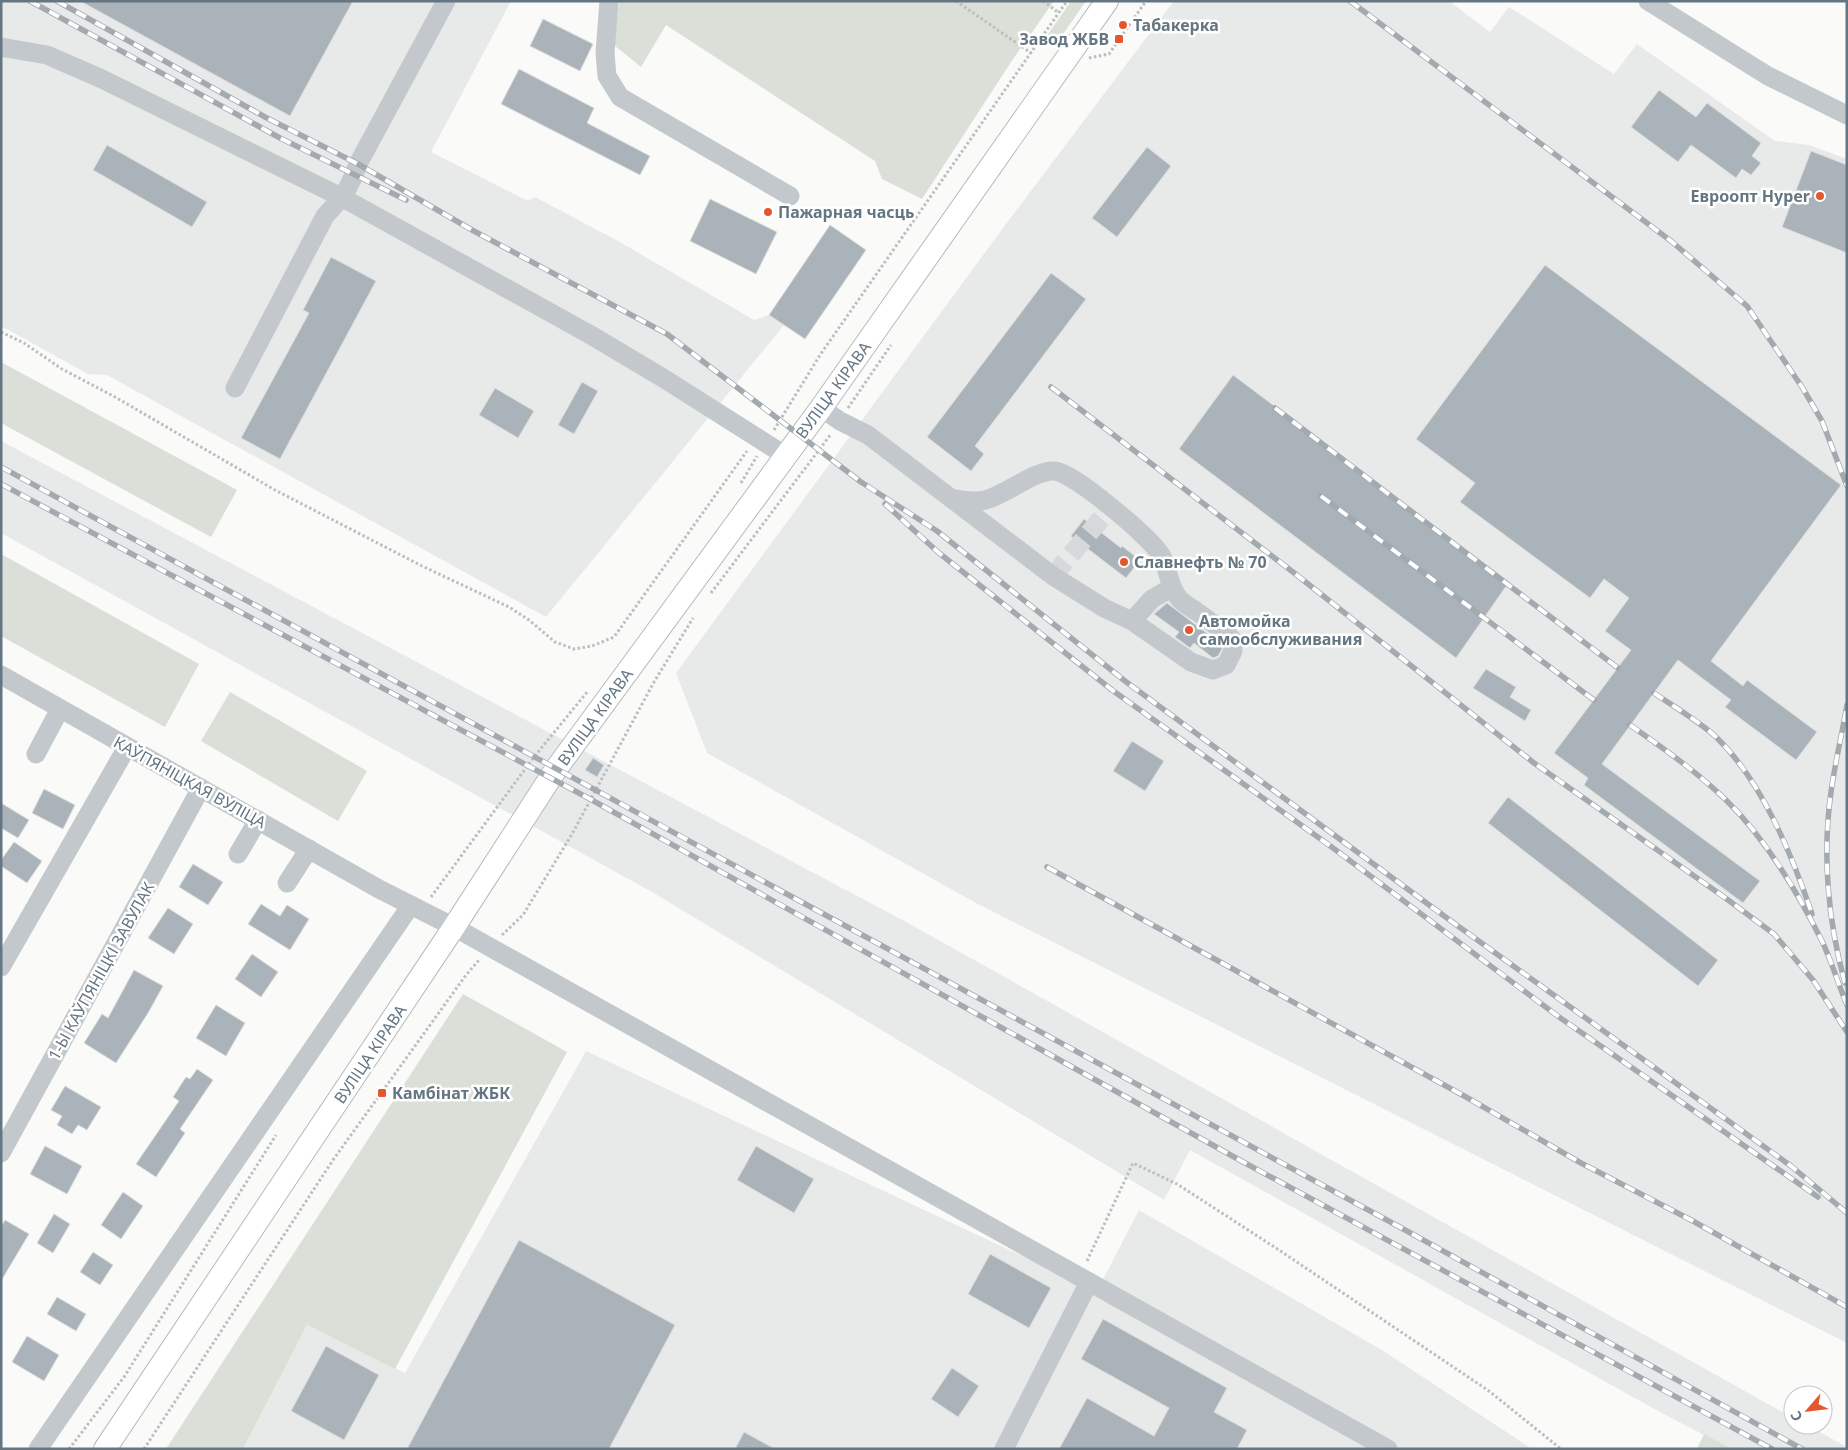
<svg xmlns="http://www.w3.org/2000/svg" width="1848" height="1450" viewBox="0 0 1848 1450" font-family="'Noto Sans',sans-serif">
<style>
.built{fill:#e8e9e9}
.green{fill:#dadfd7}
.building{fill:#aab3b9;stroke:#dcdcda}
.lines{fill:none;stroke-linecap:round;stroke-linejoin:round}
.minor-tunnel{stroke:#d5d9db;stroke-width:19;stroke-dasharray:19 9;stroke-linecap:butt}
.major-casing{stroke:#b5babe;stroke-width:24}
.path{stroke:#bbbfc2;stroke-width:3;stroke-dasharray:2.5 2.5;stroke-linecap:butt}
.minor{stroke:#c3c8cc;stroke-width:19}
.major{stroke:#fff;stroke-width:22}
.rail-casing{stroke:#a2aab0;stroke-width:5.5}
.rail{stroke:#fff;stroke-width:4;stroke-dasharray:11;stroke-linecap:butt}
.poi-dot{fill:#e4572e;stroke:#fff;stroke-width:2}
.labels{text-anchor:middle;stroke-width:5;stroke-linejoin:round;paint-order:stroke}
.poi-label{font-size:16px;font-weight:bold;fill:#657683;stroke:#fff;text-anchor:start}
.street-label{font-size:16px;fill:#657683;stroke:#fff}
</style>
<rect width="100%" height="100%" fill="#fafaf8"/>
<g class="built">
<polygon points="1,1 511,1 431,152 528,201 535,197 618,241 754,320 769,315 784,325 546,617 107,375 88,374 1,326"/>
<polygon points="1174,1 1449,1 1490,32 1509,7 1614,74 1637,44 1775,141 1809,145 1847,159 1847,1343 978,904 707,753 676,673 1003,228"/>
<polygon points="1,441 908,923 1793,1418 1793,1425 1807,1425 1847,1447 1847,1449 1731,1449 1658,1411 1190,1150 1164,1200 652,892 1,533"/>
<polygon points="586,1051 1050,1269 1095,1295 1139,1210 1382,1350 1532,1449 243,1449 307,1325 405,1373"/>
</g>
<g class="green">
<polygon points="619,1 1054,1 1011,62 922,199 882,179 875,161 666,25 641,67 614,45"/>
<polygon points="1071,1 1086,1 1056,44 1046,37"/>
<polygon points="1,362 237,490 211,537 1,423"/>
<polygon points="1,554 199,664 165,727 1,636"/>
<polygon points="230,692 367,771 338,821 201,741"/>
<polygon points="463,994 567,1052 395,1369 307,1325 243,1449 166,1449"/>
<polygon points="1704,1434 1732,1449 1697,1449"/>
</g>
<g class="building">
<polygon points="80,1 353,1 290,116"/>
<polygon points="543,19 593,44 580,71 530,46"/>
<polygon points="519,69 594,108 587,123 650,156 640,175 501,104"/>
<polygon points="1659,90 1696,117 1707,103 1761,143 1752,156 1761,163 1751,175 1742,169 1736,178 1691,145 1678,162 1631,127"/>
<polygon points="107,145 207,202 192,227 93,170"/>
<polygon points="1147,147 1171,166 1117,237 1092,218"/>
<polygon points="1811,151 1847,165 1847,253 1782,227"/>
<polygon points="710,199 777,232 756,274 690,241"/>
<polygon points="830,225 866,250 805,339 769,315"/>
<polygon points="331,257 376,281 280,459 241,438 309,313 303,310"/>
<polygon points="1545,265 1841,485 1711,661 1743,686 1747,680 1817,732 1796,760 1725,707 1731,700 1678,660 1602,764 1760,881 1743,903 1584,785 1588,778 1554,753 1631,650 1605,631 1629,598 1604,579 1590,598 1460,502 1475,483 1416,439"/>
<polygon points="1051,273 1086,299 975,446 984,454 971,471 927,437"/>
<polygon points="1233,375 1509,582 1456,658 1179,449"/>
<polygon points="582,382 598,391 574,434 558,425"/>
<polygon points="495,388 534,411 518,438 479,415"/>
<polygon points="1084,519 1121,548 1122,546 1140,560 1126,578 1071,536"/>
<polygon points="1167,603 1221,644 1222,649 1218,656 1213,658 1194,643 1190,648 1175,637 1179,632 1154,614"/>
<polygon points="1486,669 1516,687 1510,697 1531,710 1525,721 1473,688"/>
<polygon points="1132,741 1164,761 1145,791 1113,771"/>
<polygon points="593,758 604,765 597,777 585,770"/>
<polygon points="44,789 75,805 63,829 32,813"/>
<polygon points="1508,797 1718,960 1698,986 1488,823"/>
<polygon points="1,803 29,820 18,838 1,828"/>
<polygon points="14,842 42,861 27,883 1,866 1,860"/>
<polygon points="193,864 223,882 208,905 179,887"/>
<polygon points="261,904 280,916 287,905 309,919 290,950 248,924"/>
<polygon points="168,908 193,924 174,954 148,938"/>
<polygon points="252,954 278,972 261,997 235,979"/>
<polygon points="134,970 163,986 148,1013 116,1063 84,1043 102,1014 108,1018"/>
<polygon points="216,1005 245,1023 226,1056 196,1038"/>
<polygon points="197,1069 213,1080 180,1129 185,1133 156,1177 136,1164 179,1101 173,1097 186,1077 190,1079"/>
<polygon points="65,1086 101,1107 87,1130 78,1125 72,1134 57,1125 62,1116 51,1110"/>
<polygon points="45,1146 82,1166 67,1194 30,1174"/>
<polygon points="756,1146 814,1179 794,1213 737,1180"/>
<polygon points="123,1192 143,1206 121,1239 101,1225"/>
<polygon points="54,1214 70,1224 53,1253 37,1243"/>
<polygon points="5,1220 29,1234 1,1281 1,1227"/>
<polygon points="519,1240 675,1325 609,1449 407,1449"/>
<polygon points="93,1252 113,1265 100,1285 80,1272"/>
<polygon points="990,1254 1051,1288 1029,1328 968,1294"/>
<polygon points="57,1297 86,1314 76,1331 47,1314"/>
<polygon points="1103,1319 1227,1388 1214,1412 1247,1430 1237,1449 1059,1449 1087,1398 1154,1436 1169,1408 1081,1359"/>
<polygon points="27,1336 59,1355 44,1381 12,1362"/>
<polygon points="326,1346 379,1375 344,1440 291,1411"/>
<polygon points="952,1368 979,1386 958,1417 931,1399"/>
<polygon points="744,1432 775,1449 735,1449"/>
</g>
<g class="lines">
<polyline class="minor-tunnel" points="1053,576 1111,507"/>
<g class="major-casing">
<polyline id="major" points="105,1449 454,927 556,769 821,408 1107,1"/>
</g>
<g class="path">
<polyline points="956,1 1031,53"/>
<polyline points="1043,1 1059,13"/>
<polyline points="1089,58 1109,54 1146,1"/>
<polyline points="1,332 24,343 62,369 115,397 275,490 422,566 509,607 529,620 555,642 574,649 592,646 614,637 747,451"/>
<polyline points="848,408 891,345"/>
<polyline points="774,430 820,355 1067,1"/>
<polyline points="741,483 757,456"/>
<polyline points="711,593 831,434"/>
<polyline points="431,897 534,757 588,691"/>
<polyline points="502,935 523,915 572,834 654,682 693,618"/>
<polyline points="1087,1261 1133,1163 1177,1184 1279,1250 1489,1391 1561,1449"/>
<polyline points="69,1449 124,1377 276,1135"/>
<polyline points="144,1449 333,1160 466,975 479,960"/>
</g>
<g class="minor">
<polyline points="609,1 605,53 607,76 620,97 790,196"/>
<polyline points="1648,1 1768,76 1847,115"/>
<polyline points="1,47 47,55 102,79 343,198 589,334 663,378 786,456"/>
<path d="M235,388L325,216C342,198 350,188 358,164L446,1"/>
<path d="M821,408L840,421L868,435L1053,576L1104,608L1132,621L1191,662L1213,670L1226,665L1233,651L1232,639C1221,629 1208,620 1196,611C1190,607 1182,603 1178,597C1168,585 1169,569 1161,555C1150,537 1074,473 1055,471C1036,469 1004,496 985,500C974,503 962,500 951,498"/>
<polyline points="1132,621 1152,599 1171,588"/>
<polyline points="1,675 379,889 454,927 1388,1449"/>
<polyline points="36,754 60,709"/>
<polyline points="238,854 258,820"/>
<polyline points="287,883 309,849"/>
<polyline points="1,967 127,747"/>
<polyline points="1,1153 201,788"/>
<polyline points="38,1449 411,905"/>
<polyline points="1004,1449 1089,1282"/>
</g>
<use href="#major" class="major"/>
<g class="rail-casing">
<g id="rail">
<polyline points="30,1 280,138 406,200"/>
<polyline points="57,1 265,117 358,164 472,230 667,334 861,482 937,531 1125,681 1451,921 1791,1166 1847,1213"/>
<polyline points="1350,1 1671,241 1747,306 1802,387 1822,421 1847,486"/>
<polyline points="1051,387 1293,572 1534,763 1724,897 1774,934 1813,980 1847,1032"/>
<polyline points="1275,408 1618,668"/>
<polyline points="1,467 1396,1225 1802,1449"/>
<polyline points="1,484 590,799 1236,1158 1772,1449"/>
<polyline points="1321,496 1594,700"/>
<polyline points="885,504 939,553 1112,690 1329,845 1559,1017 1818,1197"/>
<path d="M1654,693C1673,706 1700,722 1716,737C1762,781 1792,855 1812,914"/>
<path d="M1630,725C1663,748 1697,772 1726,800C1766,839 1797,891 1822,941C1832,962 1838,984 1847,1005"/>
<polyline points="1047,867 1466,1097 1581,1163 1691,1220 1847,1307"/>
<path d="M1845,983C1828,922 1822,855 1831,792C1835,763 1842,734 1847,705"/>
</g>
</g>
<use href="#rail" class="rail"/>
</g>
<g class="poi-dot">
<circle cx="1123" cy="25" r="5"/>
<rect x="1114" y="34" width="10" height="10" rx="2.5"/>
<circle cx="1820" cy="196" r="5"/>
<circle cx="768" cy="212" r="5"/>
<circle cx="1124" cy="562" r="5"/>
<circle cx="1189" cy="630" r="5"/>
<rect x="377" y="1088" width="10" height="10" rx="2.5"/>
</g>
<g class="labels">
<g class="poi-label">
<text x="1133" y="31">Табакерка</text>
<text x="1109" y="45" text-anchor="end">Завод ЖБВ</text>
<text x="1810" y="202" text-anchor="end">Евроопт Hyper</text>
<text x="778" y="218">Пажарная часць</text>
<text x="1134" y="568">Славнефть № 70</text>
<text x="1199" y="627">Автомойка<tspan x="1199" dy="18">самообслуживания</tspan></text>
<text x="392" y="1099">Камбінат ЖБК</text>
</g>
<g class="street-label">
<text transform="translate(833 390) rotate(-54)" y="6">ВУЛІЦА КІРАВА</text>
<text transform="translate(595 717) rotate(-54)" y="6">ВУЛІЦА КІРАВА</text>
<text transform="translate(190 782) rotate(29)" y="6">КАЎПЯНІЦКАЯ ВУЛІЦА</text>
<text transform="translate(101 971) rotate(-61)" y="6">1-Ы КАЎПЯНІЦКІ ЗАВУЛАК</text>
<text transform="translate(370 1054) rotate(-56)" y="6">ВУЛІЦА КІРАВА</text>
</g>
</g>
<rect width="1848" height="1450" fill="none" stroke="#657683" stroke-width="5"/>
<g transform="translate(1808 1410) rotate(242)"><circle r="24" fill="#ffffff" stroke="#c1c8cd"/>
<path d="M0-4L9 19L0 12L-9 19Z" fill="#e4572e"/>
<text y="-8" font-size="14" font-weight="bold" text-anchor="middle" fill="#657683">С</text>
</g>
</svg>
